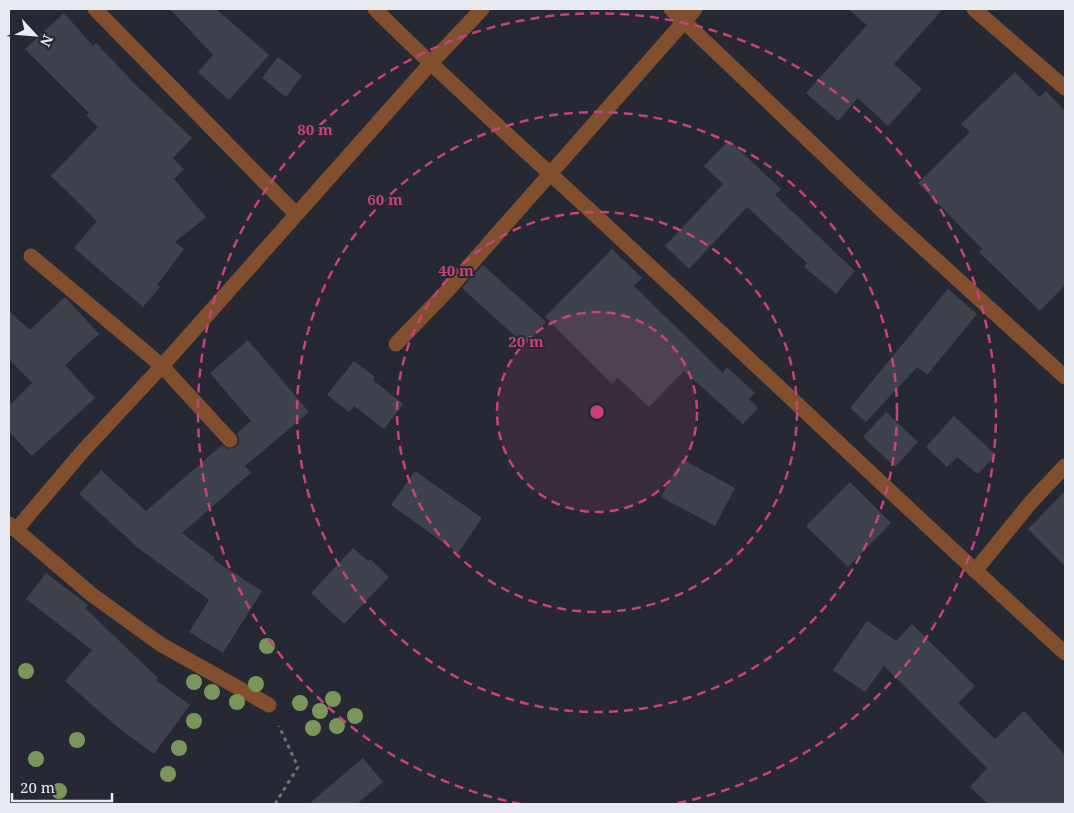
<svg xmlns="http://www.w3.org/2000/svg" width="1074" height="813" viewBox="0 0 1074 813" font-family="'Noto Serif',serif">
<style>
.building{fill:#3e424c}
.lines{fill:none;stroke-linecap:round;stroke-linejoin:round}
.path{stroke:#6e7179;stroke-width:3;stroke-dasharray:4 4;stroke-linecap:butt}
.minor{stroke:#814f2e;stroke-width:15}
.tree{fill:#7a975b}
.ring{fill:none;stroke:#c94279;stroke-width:2.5;stroke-dasharray:9 6}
.centre{fill:#c94279;stroke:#262933;stroke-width:2.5}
.ring-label{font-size:15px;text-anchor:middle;font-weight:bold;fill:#c94279;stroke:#262933;stroke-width:4;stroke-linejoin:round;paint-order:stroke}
</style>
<rect width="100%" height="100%" fill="#262933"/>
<g class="building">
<polygon points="170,9 216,9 269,55 229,100 198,72 213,55"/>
<polygon points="848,9 943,9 894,64 922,89 888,126 858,98 838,121 806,93 867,25"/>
<polygon points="64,13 93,46 96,43 137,86 192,138 173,158 184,169 174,179 206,217 175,242 184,249 157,285 160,287 143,307 74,248 97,221 51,176 98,127 86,115 89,113 25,49"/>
<polygon points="278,57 302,76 286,97 262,78"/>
<polygon points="1015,72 1039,97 1046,91 1065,111 1065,285 1040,311 979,252 982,249 918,183 970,132 961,124"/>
<polygon points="729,140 781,189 775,195 855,271 836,294 804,267 807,263 747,207 689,269 665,246 723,184 704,166"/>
<polygon points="612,249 642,278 634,286 723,373 727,367 755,393 749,399 758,408 743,424 684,371 649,407 618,378 612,384 545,317"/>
<polygon points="483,265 546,322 525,345 462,288"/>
<polygon points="948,289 977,314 927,375 917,367 866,422 850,408"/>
<polygon points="65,297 99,334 65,365 95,398 32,456 9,432 9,406 32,383 9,359 9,311 30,330"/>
<polygon points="248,340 309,412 245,466 251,473 182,533 215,558 214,560 262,591 223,653 189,632 209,600 137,547 79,494 101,470 146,511 222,445 228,449 236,447 239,443 239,438 237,433 251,421 210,373"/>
<polygon points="354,361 375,377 373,380 403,404 384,429 354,406 349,412 327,395"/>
<polygon points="886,412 918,442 895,467 863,437"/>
<polygon points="954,416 996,455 978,474 957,457 947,467 926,447"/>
<polygon points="682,459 735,488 715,526 661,497"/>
<polygon points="415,471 482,518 458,553 391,505"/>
<polygon points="850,482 891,523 848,567 806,526"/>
<polygon points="1065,491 1065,566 1028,529"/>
<polygon points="353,548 368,561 370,559 389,577 344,624 311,593"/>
<polygon points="46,573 88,605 85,608 158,678 156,680 190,705 154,754 116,726 65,681 92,650 26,599"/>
<polygon points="867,621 896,641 912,624 975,686 958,703 995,739 1024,711 1065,755 1065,804 988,804 970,787 987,768 884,666 865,692 833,670"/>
<polygon points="363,758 383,782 357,804 309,804"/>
</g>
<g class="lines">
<polyline class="path" points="275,804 298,767 279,726"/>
<g class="minor">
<polyline points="95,9 296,214"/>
<path d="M375,9C460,94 551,173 638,255C781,388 921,522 1065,653"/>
<polyline points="671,9 888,216 1065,377"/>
<polyline points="974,9 1065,88"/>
<polyline points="31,256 162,366 230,440"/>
<polyline points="396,344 448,290 695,9"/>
<polyline points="9,524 91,594 160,644 269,705"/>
<polyline points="16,530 82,452 162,366 430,64 482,9"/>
<polyline points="975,571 1031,502 1065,466"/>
</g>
</g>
<g class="tree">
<circle cx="267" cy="646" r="8"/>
<circle cx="26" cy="671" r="8"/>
<circle cx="194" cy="682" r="8"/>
<circle cx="256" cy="684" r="8"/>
<circle cx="212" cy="692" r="8"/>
<circle cx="333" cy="699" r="8"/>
<circle cx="237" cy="702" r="8"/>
<circle cx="300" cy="703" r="8"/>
<circle cx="320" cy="711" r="8"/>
<circle cx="355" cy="716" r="8"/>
<circle cx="194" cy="721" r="8"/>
<circle cx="337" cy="726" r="8"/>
<circle cx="313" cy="728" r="8"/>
<circle cx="77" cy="740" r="8"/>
<circle cx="179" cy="748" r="8"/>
<circle cx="36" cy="759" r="8"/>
<circle cx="168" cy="774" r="8"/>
<circle cx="59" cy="791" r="8"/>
</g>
<circle cx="597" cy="412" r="100" fill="#c94279" fill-opacity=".12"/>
<g class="ring">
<circle cx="597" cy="412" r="100"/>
<circle cx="597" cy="412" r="200"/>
<circle cx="597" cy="412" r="300"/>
<path d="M521 804A399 399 0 1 1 673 804"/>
</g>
<circle cx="597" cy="412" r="8" class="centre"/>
<g class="ring-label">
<text x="315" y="135">80 m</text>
<text x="385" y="205">60 m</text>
<text x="456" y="276">40 m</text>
<text x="526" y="347">20 m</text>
</g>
<rect width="1074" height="813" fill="none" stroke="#e7eaf0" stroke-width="20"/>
<g transform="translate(35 35) rotate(116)" stroke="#262933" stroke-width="4" paint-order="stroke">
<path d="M0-4L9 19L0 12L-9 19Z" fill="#e7eaf0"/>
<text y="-8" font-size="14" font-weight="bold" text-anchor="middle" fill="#e7eaf0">N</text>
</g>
<path d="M12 793v8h100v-8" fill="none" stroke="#e7eaf0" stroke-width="2.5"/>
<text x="20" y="793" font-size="15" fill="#e7eaf0" stroke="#262933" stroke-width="4" paint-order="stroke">20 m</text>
</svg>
